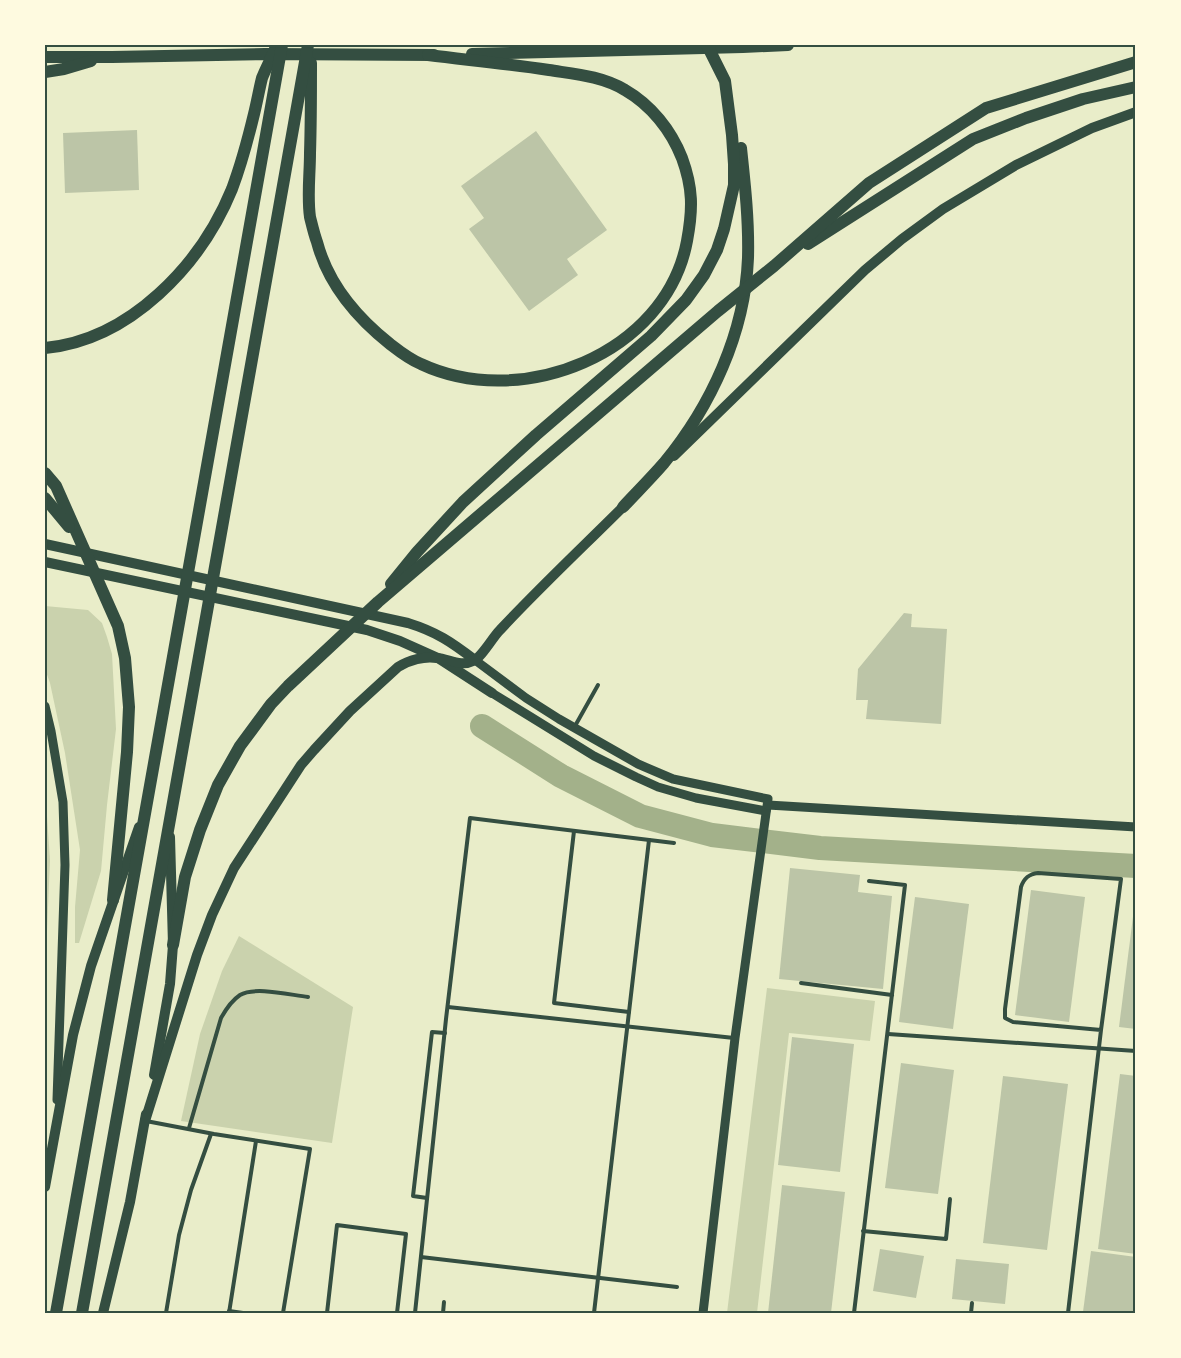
<svg xmlns="http://www.w3.org/2000/svg" width="1181" height="1358" viewBox="0 0 1181 1358" font-family="Cabin,sans-serif">
<style>
.green{fill:#cad2ad}
.lines{fill:none;stroke-linecap:round;stroke-linejoin:round}
.river{stroke:#a3b18a;stroke-width:24}
.building{fill:#bcc5a7}
.service{stroke:#344e41;stroke-width:4}
.tertiary{stroke:#344e41;stroke-width:9}
.secondary{stroke:#344e41;stroke-width:10}
.trunk{stroke:#344e41;stroke-width:12}
.neatline{fill:none;stroke:#344e41;stroke-width:2}
</style>
<rect width="100%" height="100%" fill="#e9edc9"/>
<g class="green">
<polygon points="45,606 88,610 102,623 107,637 112,654 116,729 107,805 101,871 79,943 75,943 75,907 80,850 65,753 50,683 45,669"/>
<polygon points="45,787 50,860 45,978"/>
<polygon points="239,936 353,1007 332,1143 181,1121 200,1034 222,971"/>
<polygon points="767,988 875,1001 870,1041 789,1033 757,1313 727,1313"/>
</g>
<g class="lines">
<polyline class="river" points="482,726 561,776 640,816 712,835 820,848 1136,866"/>
</g>
<g class="building">
<polygon points="137,130 139,190 65,193 63,133"/>
<polygon points="536,131 607,230 567,259 578,275 529,311 469,229 484,218 461,186"/>
<polygon points="904,613 912,614 911,627 947,629 941,724 866,719 868,700 856,700 858,669"/>
<polygon points="790,868 860,875 858,892 892,896 883,989 779,979"/>
<polygon points="1031,890 1085,897 1069,1022 1015,1015"/>
<polygon points="915,897 969,904 953,1029 899,1022"/>
<polygon points="1135,901 1136,902 1136,1029 1119,1027"/>
<polygon points="792,1037 854,1044 840,1172 778,1165"/>
<polygon points="901,1063 954,1070 938,1194 885,1188"/>
<polygon points="1120,1074 1136,1076 1136,1254 1098,1249"/>
<polygon points="1003,1076 1068,1084 1047,1250 983,1243"/>
<polygon points="782,1185 845,1192 831,1313 768,1313"/>
<polygon points="880,1249 924,1256 916,1298 873,1291"/>
<polygon points="1091,1251 1136,1257 1136,1313 1083,1312"/>
<polygon points="956,1259 1009,1264 1005,1304 952,1299"/>
</g>
<g class="lines">
<g class="service">
<polyline points="575,726 598,685"/>
<polyline points="574,831 554,1003 629,1012"/>
<polyline points="801,983 892,995"/>
<polyline points="448,1007 734,1038"/>
<polyline points="888,1034 1136,1051"/>
<polyline points="146,1121 214,1134 310,1149 283,1313"/>
<path d="M189,1128L221,1018C226,1009 231,1001 240,995C255,986 290,995 308,997"/>
<polyline points="427,1198 413,1196 432,1032 445,1033"/>
<polyline points="863,1231 946,1239 950,1199"/>
<polyline points="421,1257 677,1287"/>
<polyline points="229,1311 243,1313"/>
<polyline points="166,1313 179,1235 191,1190 211,1134"/>
<polyline points="229,1313 256,1141"/>
<polyline points="327,1313 337,1225 406,1234 397,1313"/>
<polyline points="415,1313 446,1019 470,818 674,843"/>
<polyline points="443,1313 444,1302"/>
<polyline points="594,1313 649,840"/>
<polyline points="854,1313 905,885 869,881"/>
<polyline points="971,1313 972,1303"/>
<path d="M1068,1313L1101,1030L1121,879L1038,873C1029,874 1024,878 1021,887L1005,1009V1018L1013,1022L1101,1030"/>
</g>
<g class="tertiary">
<polyline points="475,660 526,698 559,719 638,764 673,779 768,799 735,1038 703,1313"/>
<polyline points="492,693 594,756 636,777 658,787 696,798 766,811"/>
<polyline points="45,706 51,731 63,802 65,865 57,1100"/>
<polyline points="768,805 1136,827"/>
</g>
<g class="secondary">
<polyline points="674,456 865,270 902,239 943,209 1016,165 1092,128 1136,112"/>
<path d="M45,544L408,623C437,632 451,642 475,660"/>
<polyline points="45,562 367,630 400,641 438,658 492,693"/>
<polyline points="154,1075 170,984 173,945 170,837"/>
<path d="M145,1121L197,955L212,915L234,868L301,765L314,750L350,711L398,667C409,660 424,656 437,658C449,659 461,667 473,661C482,657 492,638 500,630C541,586 586,544 629,501"/>
<polyline points="45,1187 73,1035 91,966 139,827"/>
<polyline points="103,1313 130,1202 146,1114"/>
</g>
<g class="trunk">
<polyline points="472,54 743,47 788,45"/>
<polyline points="45,57 112,57 265,54 434,55"/>
<path d="M311,63C311,93 311,123 310,153C310,174 307,196 310,217C312,225 314,234 317,242C328,284 356,317 390,344C399,351 409,359 421,364C521,411 666,354 687,241C693,209 693,188 682,158C671,130 651,105 625,90C602,76 574,74 549,70C508,64 468,60 428,55"/>
<polyline points="45,72 64,69 91,61"/>
<polyline points="808,244 973,139 1026,118 1083,99 1136,87"/>
<path d="M45,348C130,340 201,265 232,189C241,165 248,139 254,114C257,102 259,90 262,78C266,68 271,59 275,49"/>
<polyline points="45,473 56,486 118,626 125,658 129,707 127,752 113,900"/>
<polyline points="45,498 69,527"/>
<path d="M623,507C637,492 651,478 664,463C711,406 745,333 748,258C749,221 745,185 741,148"/>
<polyline points="391,584 417,552 463,502 536,435 651,336 686,300 704,275 717,250 724,229 734,185 734,164 732,135 725,81 707,45"/>
<polyline points="173,945 185,877 200,830 218,785 240,746 271,704 288,686 378,602 718,311 774,266 869,183 986,108 1136,62"/>
<polyline points="56,1313 282,45"/>
<polyline points="82,1313 308,45"/>
</g>
</g>
<rect width="1181" height="1358" fill="none" stroke="#fefae0" stroke-width="93"/>
<rect x="46" y="46" width="1088" height="1266" class="neatline"/>
</svg>
